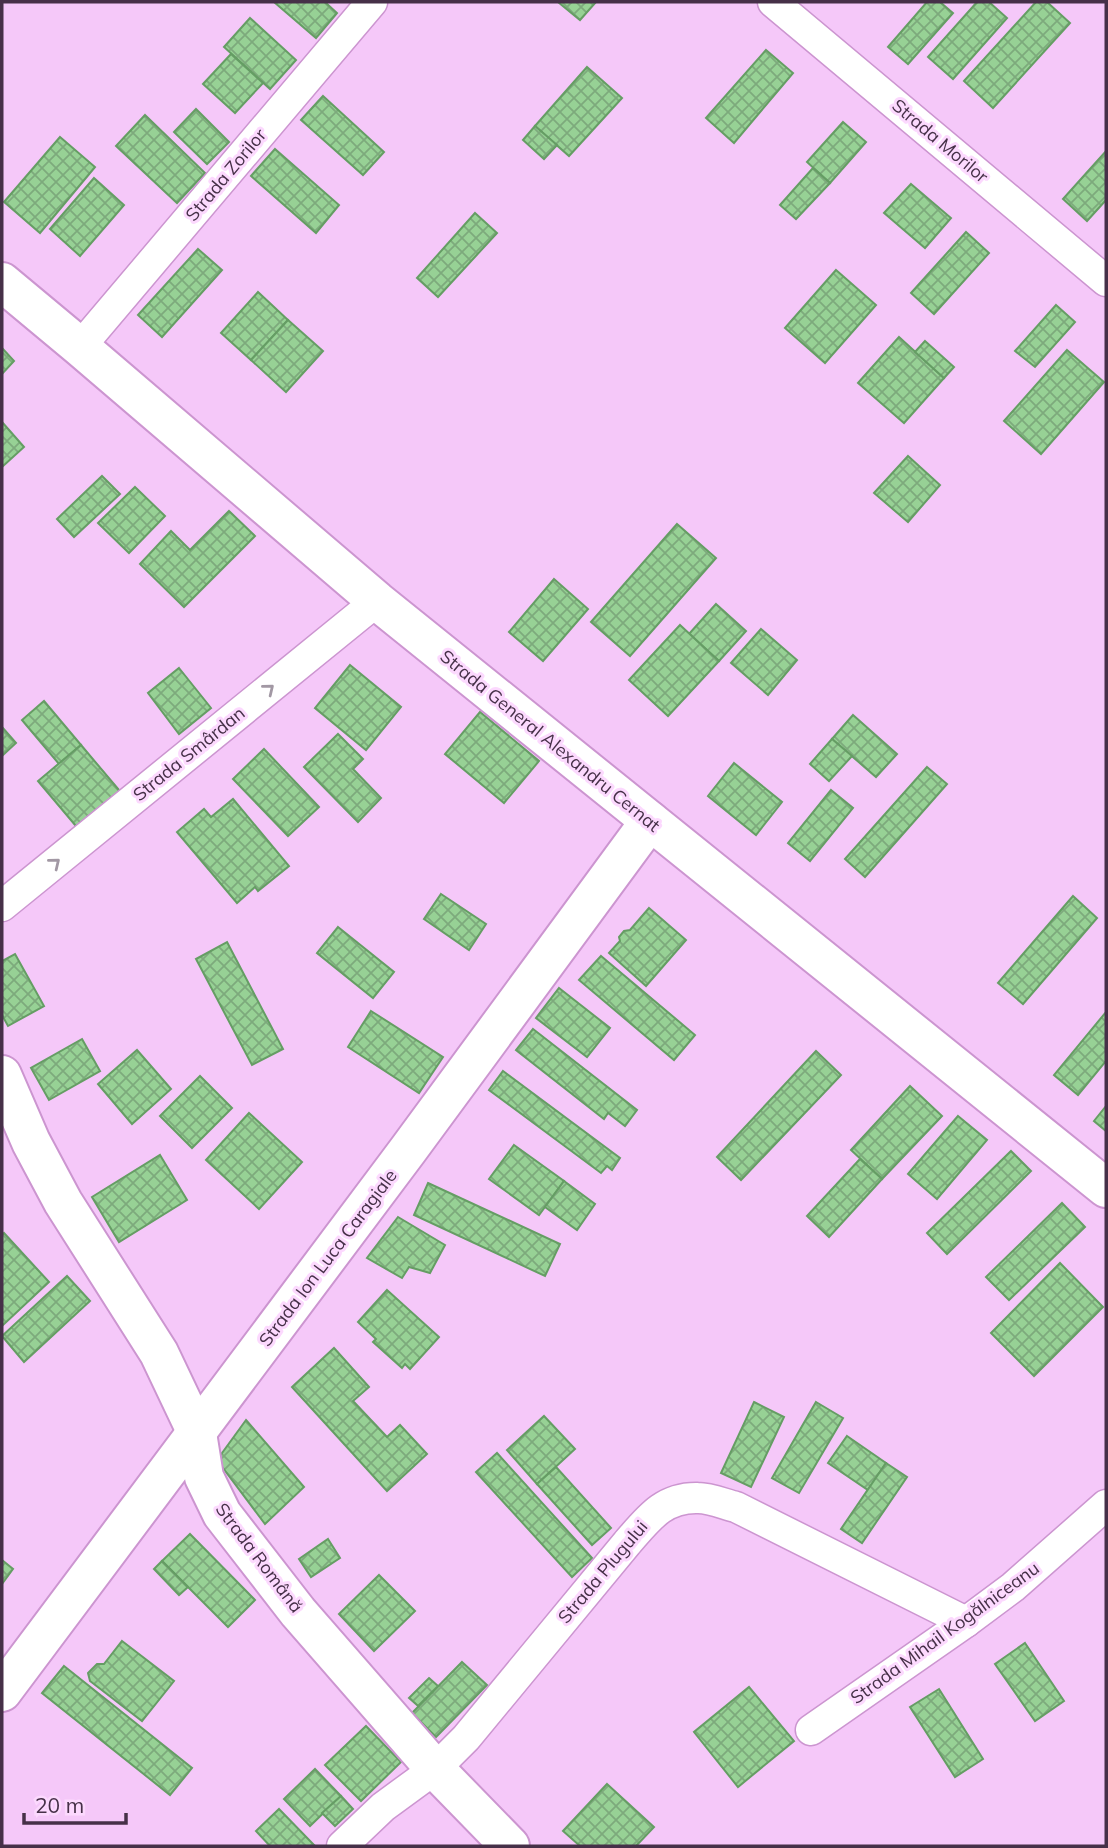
<svg xmlns="http://www.w3.org/2000/svg" width="1108" height="1848" viewBox="0 0 1108 1848" font-family="Mulish,sans-serif">
<style>
.building{fill:url(#building-cross-hatch);stroke:#659d64;stroke-width:2}
.lines{fill:none;stroke-linecap:round;stroke-linejoin:round}
.street-casing{stroke:#cc95d0;stroke-width:33}
.secondary-casing{stroke:#cc95d0;stroke-width:42}
.street{stroke:#fff;stroke-width:30}
.secondary{stroke:#fff;stroke-width:38}
.oneway{stroke:#a298a4}
.labels{text-anchor:middle;stroke-width:6;stroke-linejoin:round;paint-order:stroke}
.street-label{font-size:18px;fill:#463048;stroke:#fcd9fe}
</style>
<defs>
<pattern id="building-cross-hatch" width="8" height="8" patternUnits="userSpaceOnUse" patternTransform="scale(1.75)"><rect width="8" height="8" fill="#97d195"/><path d="M0 0l8 8M0 8l8-8" fill="none" stroke="#7daa7c"/></pattern>
</defs>
<rect width="100%" height="100%" fill="#f5c8f9"/>
<g class="building">
<polygon points="274,2 325,2 337,13 316,38"/>
<polygon points="558,2 596,2 580,20"/>
<polygon points="927,2 940,2 953,13 908,64 888,47"/>
<polygon points="977,2 989,2 1007,18 953,79 928,57"/>
<polygon points="1036,2 1047,2 1070,23 993,108 964,81"/>
<polygon points="250,18 296,60 270,89 224,47"/>
<polygon points="766,50 793,73 734,143 706,118"/>
<polygon points="231,54 263,83 235,113 203,84"/>
<polygon points="587,67 622,98 569,156 535,126"/>
<polygon points="323,96 384,152 363,175 301,120"/>
<polygon points="196,109 229,142 207,164 174,132"/>
<polygon points="145,115 205,173 177,203 116,146"/>
<polygon points="843,122 866,142 830,183 807,162"/>
<polygon points="535,126 557,145 544,159 523,140"/>
<polygon points="60,137 95,167 40,233 4,202"/>
<polygon points="275,149 339,205 316,233 251,176"/>
<polygon points="1106,151 1106,200 1087,221 1063,199"/>
<polygon points="813,168 830,183 796,219 780,205"/>
<polygon points="94,178 124,205 80,256 50,229"/>
<polygon points="911,184 951,218 925,248 884,213"/>
<polygon points="475,213 497,233 438,297 417,278"/>
<polygon points="966,232 989,253 934,314 911,293"/>
<polygon points="198,249 222,270 162,337 138,315"/>
<polygon points="836,270 876,305 825,363 785,328"/>
<polygon points="258,292 288,320 251,360 221,333"/>
<polygon points="1056,305 1075,322 1035,367 1015,351"/>
<polygon points="288,320 323,351 286,392 251,360"/>
<polygon points="899,337 944,378 904,423 858,383"/>
<polygon points="925,341 954,367 944,378 915,352"/>
<polygon points="2,348 14,361 2,374"/>
<polygon points="1067,350 1104,382 1041,454 1004,421"/>
<polygon points="2,422 24,447 2,467"/>
<polygon points="908,456 940,485 908,522 874,493"/>
<polygon points="102,476 120,494 74,537 57,519"/>
<polygon points="135,487 165,516 129,553 98,523"/>
<polygon points="229,511 255,536 184,607 140,564 171,531 190,550"/>
<polygon points="677,524 716,558 630,656 591,622"/>
<polygon points="554,579 588,609 543,661 509,632"/>
<polygon points="716,604 746,631 719,661 689,634"/>
<polygon points="680,625 719,661 668,716 629,680"/>
<polygon points="761,629 797,660 768,695 731,663"/>
<polygon points="350,665 401,707 366,750 315,708"/>
<polygon points="179,668 211,708 179,734 148,693"/>
<polygon points="44,701 81,745 59,764 22,720"/>
<polygon points="480,712 539,761 504,803 445,754"/>
<polygon points="853,715 897,754 876,777 832,739"/>
<polygon points="2,727 16,743 2,756"/>
<polygon points="338,734 363,759 353,769 381,798 358,822 304,767"/>
<polygon points="832,739 852,756 829,781 810,764"/>
<polygon points="81,745 124,796 81,832 38,781"/>
<polygon points="264,749 319,807 288,836 233,779"/>
<polygon points="734,763 782,802 756,835 708,796"/>
<polygon points="927,767 947,784 865,877 845,859"/>
<polygon points="831,790 853,808 810,861 788,843"/>
<polygon points="233,799 289,866 258,891 255,887 237,903 177,832 204,809 211,817"/>
<polygon points="441,894 486,924 469,950 424,919"/>
<polygon points="1073,896 1097,918 1023,1004 998,983"/>
<polygon points="649,908 686,940 646,986 609,953 620,941 619,937 624,931 630,930"/>
<polygon points="338,927 394,972 373,998 317,953"/>
<polygon points="227,942 283,1049 252,1065 196,959"/>
<polygon points="15,954 44,1006 8,1026 2,1015 2,961"/>
<polygon points="601,956 695,1035 674,1060 579,980"/>
<polygon points="559,988 610,1028 587,1057 536,1018"/>
<polygon points="371,1011 443,1057 419,1093 348,1047"/>
<polygon points="1106,1012 1106,1061 1078,1095 1054,1075"/>
<polygon points="533,1029 637,1110 625,1126 608,1113 604,1119 516,1050"/>
<polygon points="82,1039 100,1071 49,1100 31,1068"/>
<polygon points="137,1050 171,1089 132,1124 98,1084"/>
<polygon points="816,1051 841,1075 741,1180 717,1157"/>
<polygon points="503,1071 620,1158 612,1170 607,1166 601,1173 489,1090"/>
<polygon points="200,1076 232,1108 192,1148 160,1116"/>
<polygon points="910,1086 942,1116 882,1179 851,1150"/>
<polygon points="1106,1106 1106,1131 1094,1121"/>
<polygon points="249,1113 302,1162 259,1209 206,1160"/>
<polygon points="958,1116 987,1140 937,1199 908,1174"/>
<polygon points="514,1145 564,1181 539,1215 489,1179"/>
<polygon points="1011,1151 1031,1171 947,1254 927,1233"/>
<polygon points="160,1155 187,1200 119,1242 92,1197"/>
<polygon points="860,1159 882,1179 829,1237 807,1216"/>
<polygon points="564,1181 595,1204 577,1230 545,1207"/>
<polygon points="428,1183 560,1244 545,1276 414,1215"/>
<polygon points="1062,1203 1085,1227 1009,1300 986,1277"/>
<polygon points="398,1217 445,1245 430,1273 409,1267 402,1278 367,1258"/>
<polygon points="4,1233 49,1282 2,1326 2,1235"/>
<polygon points="1060,1263 1103,1307 1034,1376 991,1333"/>
<polygon points="67,1276 90,1301 24,1362 2,1336"/>
<polygon points="387,1290 439,1337 410,1369 405,1364 402,1368 373,1342 376,1339 358,1322"/>
<polygon points="334,1348 369,1387 353,1401 387,1437 400,1425 427,1454 387,1491 292,1387"/>
<polygon points="754,1402 784,1417 751,1487 721,1473"/>
<polygon points="816,1402 843,1418 799,1493 772,1478"/>
<polygon points="544,1416 575,1449 537,1484 507,1450"/>
<polygon points="246,1420 304,1487 265,1524 217,1460"/>
<polygon points="847,1436 886,1463 868,1490 828,1463"/>
<polygon points="497,1453 592,1558 572,1577 476,1472"/>
<polygon points="886,1463 907,1477 862,1543 841,1529"/>
<polygon points="556,1467 611,1528 592,1545 537,1484"/>
<polygon points="190,1534 255,1600 228,1627 162,1561"/>
<polygon points="328,1539 340,1558 311,1577 299,1559"/>
<polygon points="2,1560 13,1569 2,1584"/>
<polygon points="162,1561 188,1587 179,1595 154,1569"/>
<polygon points="379,1575 415,1611 374,1651 339,1614"/>
<polygon points="122,1641 174,1681 142,1721 90,1681 88,1673 97,1664 104,1664"/>
<polygon points="1025,1643 1064,1701 1035,1721 995,1664"/>
<polygon points="462,1662 487,1685 436,1737 412,1713"/>
<polygon points="64,1666 192,1768 170,1795 42,1693"/>
<polygon points="429,1678 438,1686 418,1706 409,1698"/>
<polygon points="749,1687 794,1741 738,1787 694,1732"/>
<polygon points="939,1689 983,1759 955,1777 910,1707"/>
<polygon points="366,1726 401,1762 361,1801 325,1765"/>
<polygon points="315,1769 341,1796 310,1826 284,1799"/>
<polygon points="607,1784 654,1827 636,1846 580,1846 563,1831"/>
<polygon points="341,1796 353,1809 335,1826 322,1813"/>
<polygon points="279,1809 315,1846 270,1846 256,1831"/>
</g>
<g class="lines">
<g class="street-casing">
<g id="street">
<polyline points="773,2 1106,281"/>
<polyline points="80,347 372,2"/>
<polyline points="2,906 377,601"/>
<polyline points="811,1730 966,1622 1013,1587 1106,1505"/>
<path d="M342,1846L383,1807L435,1769L466,1738L627,1543C648,1519 663,1497 698,1498C710,1498 724,1504 736,1507L966,1622"/>
</g>
</g>
<g class="secondary-casing">
<g id="secondary">
<polyline points="2,282 80,347 377,601 1106,1188"/>
<polyline points="2,1075 31,1142 63,1202 159,1353 197,1433 204,1477 222,1514 298,1612 435,1769 510,1846"/>
<polyline points="2,1692 408,1150 650,821"/>
</g>
</g>
<use href="#street" class="street"/>
<use href="#secondary" class="secondary"/>
</g>
<defs><path id="oneway-chevron" d="M-2-3.5L2.5 0L-2 3.5" fill="none" stroke-width="1.6" stroke-linecap="round" stroke-linejoin="round" transform="scale(1.75)"/></defs>
<g class="oneway">
<use href="#oneway-chevron" transform="translate(269 689) rotate(-39)"/>
<use href="#oneway-chevron" transform="translate(55 863) rotate(-39)"/>
</g>
<g class="labels">
<g class="street-label">
<text transform="translate(940 141) rotate(40)" y="6">Strada Morilor</text>
<text transform="translate(226 175) rotate(-50)" y="6">Strada Zorilor</text>
<text transform="translate(550 741) rotate(39)" y="6">Strada General Alexandru Cernat</text>
<text transform="translate(189 754) rotate(-39)" y="6">Strada Smârdan</text>
<text transform="translate(328 1258) rotate(-53)" y="6">Strada Ion Luca Caragiale</text>
<text transform="translate(259 1558) rotate(53)" y="6">Strada Română</text>
<text transform="translate(603 1572) rotate(-50)" y="6">Strada Plugului</text>
<text transform="translate(945 1633) rotate(-36)" y="6">Strada Mihail Kogălniceanu</text>
</g>
</g>
<rect width="1108" height="1848" fill="none" stroke="#463048" stroke-width="7"/>
<path d="M24 1813v10h102v-10" fill="none" stroke="#463048" stroke-width="3.5"/>
<text x="35" y="1813" font-size="21" fill="#463048" stroke="#fcd9fe" stroke-width="5" paint-order="stroke">20 m</text>
</svg>
